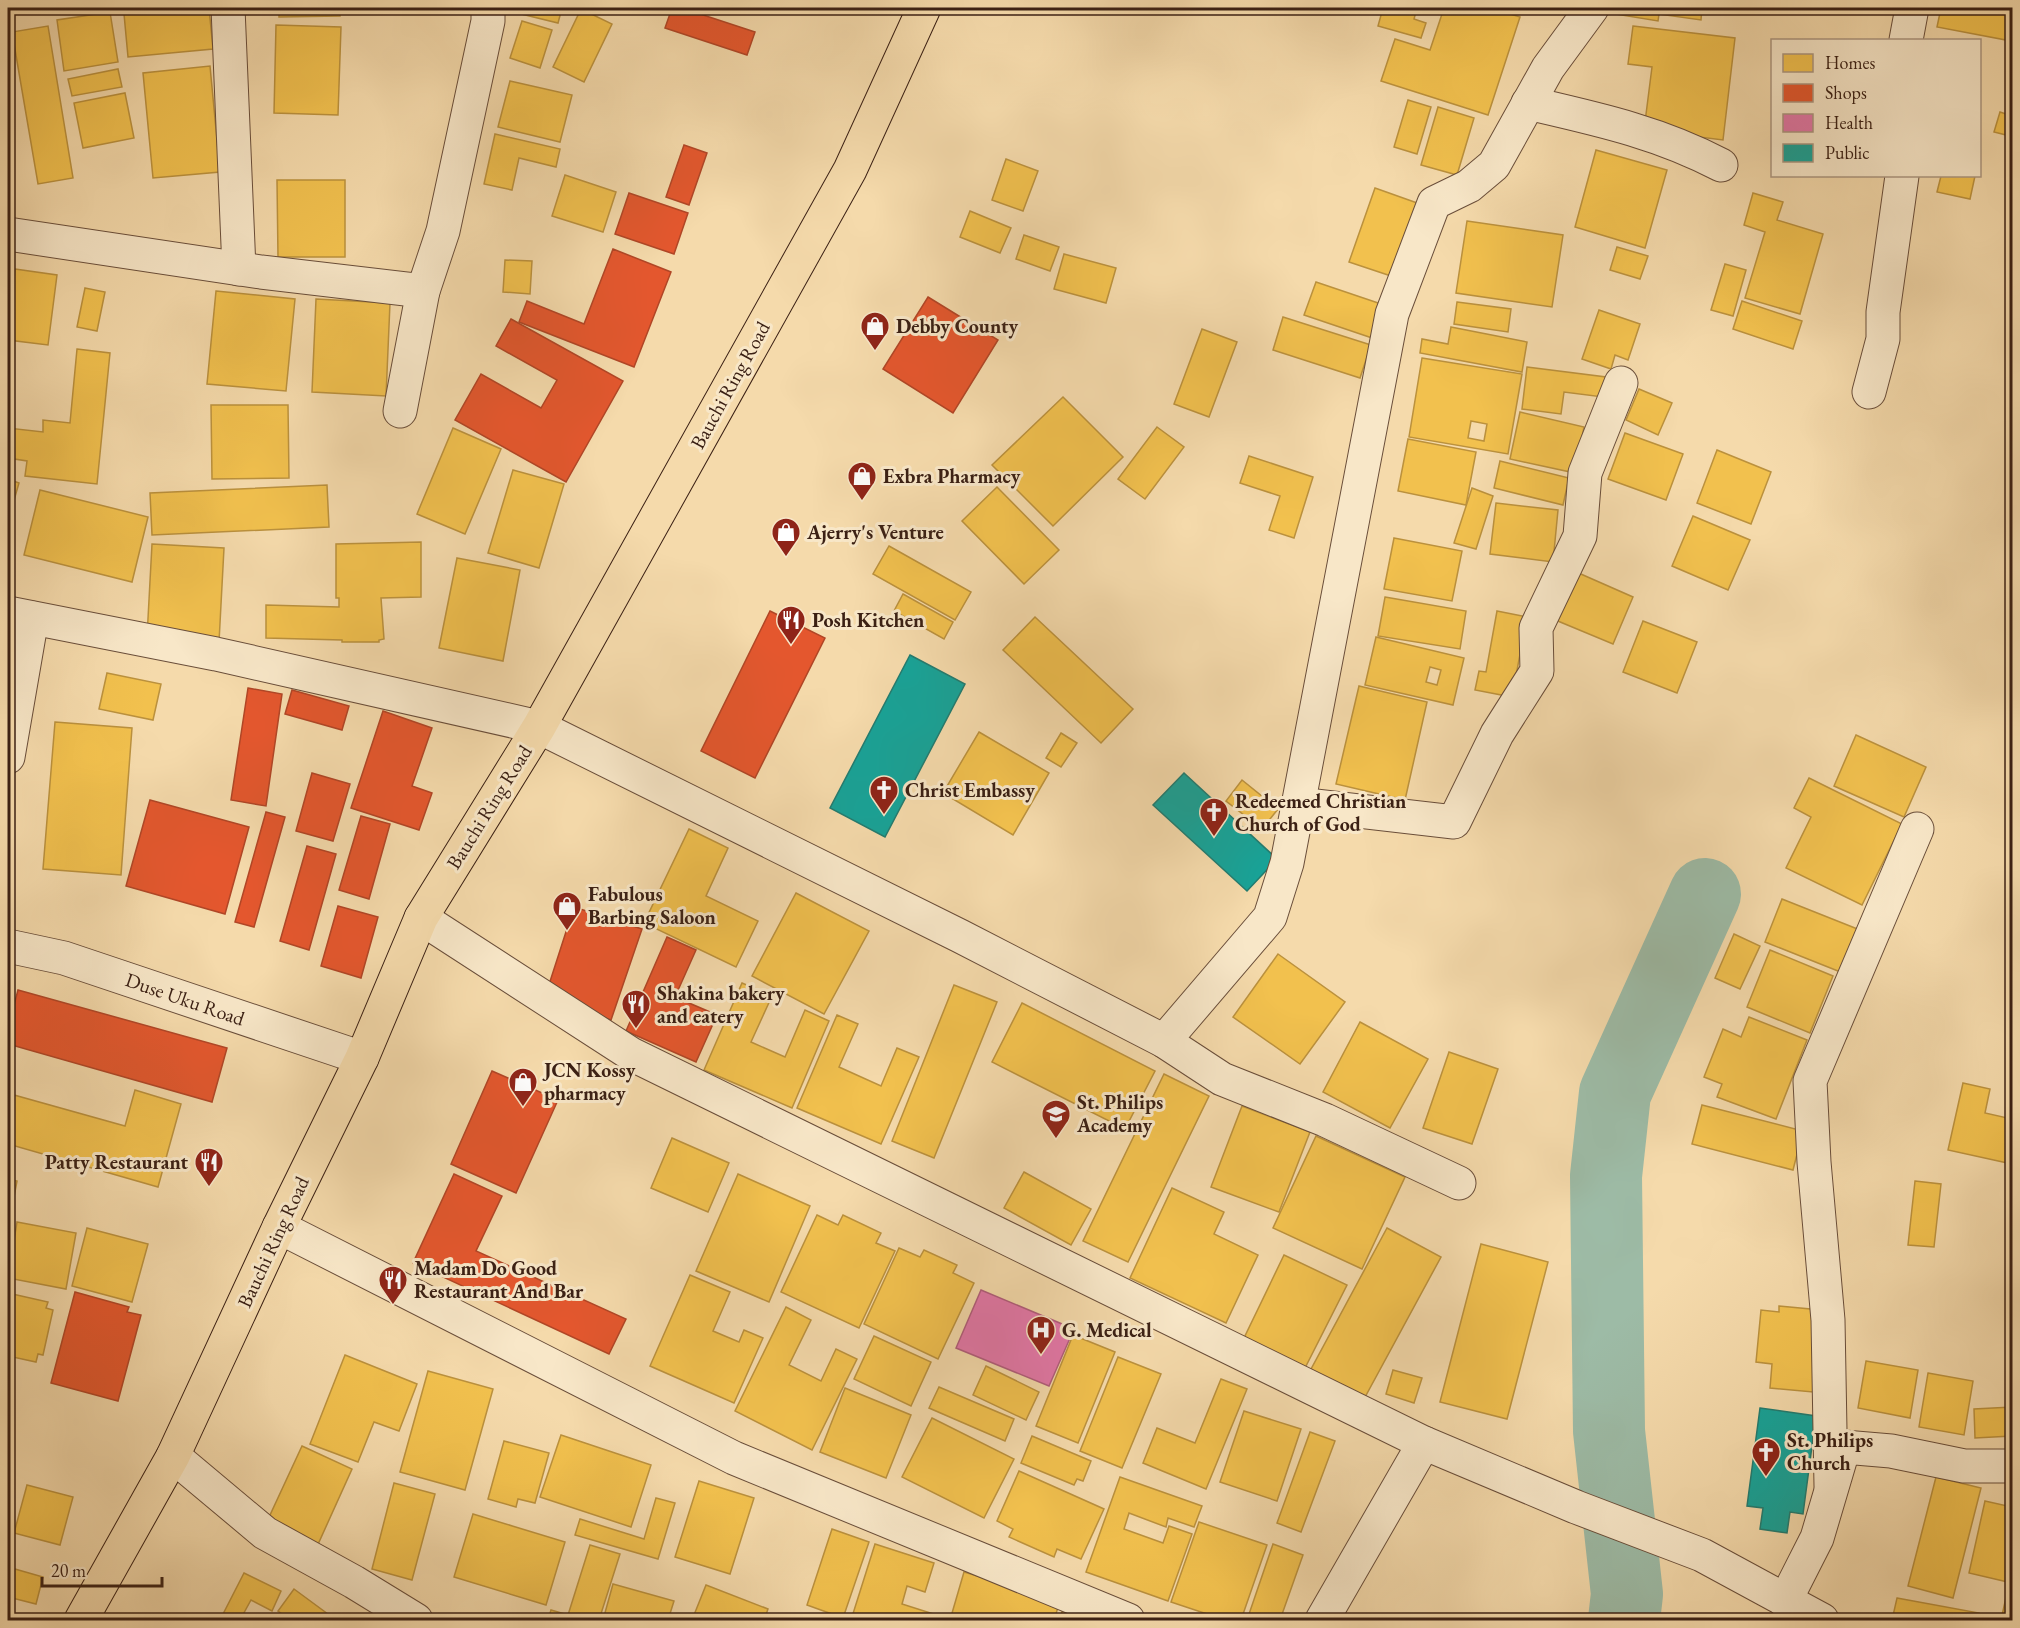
<svg xmlns="http://www.w3.org/2000/svg" width="2020" height="1628" viewBox="0 0 2020 1628" font-family="'EB Garamond',serif">
<style>
.homes{fill:#f2c14e;stroke:#bb913d;stroke-width:1.5;fill-rule:evenodd}
.shops{fill:#e4572e;stroke:#b14626;stroke-width:1.5}
.health{fill:#e377a8;stroke:#b15d7c;stroke-width:1.5}
.public{fill:#17a398;stroke:#227c70;stroke-width:1.5}
.lines{fill:none;stroke-linecap:round;stroke-linejoin:round}
.river{stroke:#9dbba6;stroke-width:72}
.minor-casing{stroke:#6a4e3a;stroke-width:35}
.tertiary-casing{stroke:#6a4e3a;stroke-width:35}
.primary-casing{stroke:#3b2014;stroke-width:35}
.minor{stroke:#f8e7c8;stroke-width:33}
.tertiary{stroke:#f8e7c8;stroke-width:33}
.primary{stroke:#f5daab;stroke-width:33}
.labels{text-anchor:middle;stroke-width:6;stroke-linejoin:round;paint-order:stroke}
.poi-label{font-size:20px;font-weight:bold;fill:#3b2014;stroke:#f8e7c8;text-anchor:start}
.street-label{font-size:20px;fill:#3b2014;stroke:#f8e7c8}
</style>
<rect width="100%" height="100%" fill="#f5daab"/>
<filter id="stains"><feTurbulence type="fractalNoise" baseFrequency=".00333" numOctaves="4"/><feColorMatrix values="0 0 0 0 .2 0 0 0 0 .09 0 0 0 0 .02 0 0 0 .5 -.17"/></filter>
<radialGradient id="worn" r=".72"><stop offset=".6" stop-color="#630" stop-opacity="0"/><stop offset="1" stop-color="#630" stop-opacity=".3"/></radialGradient>
<g class="homes">
<polygon points="191,8 209,8 213,49 128,57 124,14"/>
<polygon points="279,8 340,8 340,16 279,17"/>
<polygon points="515,8 562,8 558,23 513,12"/>
<polygon points="1383,8 1417,8 1414,19 1426,23 1421,38 1378,26"/>
<polygon points="1444,8 1491,8 1520,17 1488,115 1381,81 1395,39 1430,50"/>
<polygon points="1616,8 1702,8 1701,20 1659,14 1658,21 1615,14"/>
<polygon points="1941,8 2012,8 2006,40 1937,27"/>
<polygon points="581,9 612,24 584,82 553,67"/>
<polygon points="110,12 118,62 64,71 57,20"/>
<polygon points="522,21 552,30 540,68 510,58"/>
<polygon points="276,25 341,27 338,115 274,113"/>
<polygon points="48,26 73,178 38,184 12,32"/>
<polygon points="1633,26 1735,38 1723,140 1644,130 1652,67 1628,64"/>
<polygon points="210,66 220,172 153,178 143,73"/>
<polygon points="118,69 122,87 72,96 68,79"/>
<polygon points="510,81 572,95 560,142 498,127"/>
<polygon points="125,93 134,138 83,148 74,103"/>
<polygon points="1408,100 1431,107 1417,154 1394,147"/>
<polygon points="1438,107 1474,118 1457,175 1421,165"/>
<polygon points="2000,112 2012,116 2010,136 1994,132"/>
<polygon points="495,134 560,149 556,167 519,158 512,190 484,184"/>
<polygon points="1596,150 1667,170 1645,248 1575,227"/>
<polygon points="1006,159 1038,171 1023,211 992,200"/>
<polygon points="565,175 616,192 603,232 552,216"/>
<polygon points="1941,176 1975,176 1970,199 1937,192"/>
<polygon points="277,180 345,180 345,257 278,257"/>
<polygon points="1375,188 1420,204 1394,277 1349,262"/>
<polygon points="1753,193 1783,202 1777,220 1823,234 1800,314 1745,298 1765,232 1744,225"/>
<polygon points="970,211 1011,228 1000,253 960,237"/>
<polygon points="1467,221 1563,235 1552,307 1456,293"/>
<polygon points="1024,235 1059,247 1050,271 1016,259"/>
<polygon points="1617,247 1648,256 1640,279 1610,270"/>
<polygon points="1064,254 1116,268 1106,303 1054,289"/>
<polygon points="505,260 532,261 530,294 503,292"/>
<polygon points="1725,264 1746,270 1733,316 1711,310"/>
<polygon points="15,269 57,275 48,345 8,340"/>
<polygon points="1316,282 1393,308 1381,341 1304,315"/>
<polygon points="85,288 105,292 97,331 77,327"/>
<polygon points="216,291 295,299 286,391 207,384"/>
<polygon points="316,299 390,303 386,396 312,392"/>
<polygon points="1742,301 1802,321 1793,349 1733,329"/>
<polygon points="1457,302 1511,309 1508,332 1454,324"/>
<polygon points="1599,310 1640,324 1628,360 1615,355 1611,369 1582,359"/>
<polygon points="1283,317 1371,345 1360,378 1273,350"/>
<polygon points="1451,327 1527,342 1522,372 1420,353 1422,339 1448,344"/>
<polygon points="1202,329 1237,342 1209,417 1174,404"/>
<polygon points="77,349 110,353 97,484 25,476 27,461 8,458 8,428 43,432 43,420 70,423"/>
<path d="M1422,358L1522,374L1508,454L1409,437ZM1471,421L1487,424L1484,441L1468,438Z"/>
<polygon points="1527,367 1606,377 1603,397 1564,392 1561,414 1522,409"/>
<polygon points="1639,389 1672,403 1658,435 1626,420"/>
<polygon points="1063,397 1123,457 1053,526 992,465"/>
<polygon points="211,405 288,405 289,478 212,479"/>
<polygon points="1520,412 1584,427 1575,473 1510,459"/>
<polygon points="1157,427 1184,447 1145,499 1118,479"/>
<polygon points="453,428 501,449 465,534 417,514"/>
<polygon points="1625,433 1683,454 1666,500 1608,479"/>
<polygon points="1408,439 1476,452 1466,505 1398,491"/>
<polygon points="1717,450 1771,472 1751,524 1697,503"/>
<polygon points="1249,456 1313,477 1294,538 1269,530 1280,496 1240,483"/>
<polygon points="1500,461 1569,478 1563,505 1494,488"/>
<polygon points="513,470 564,484 539,568 488,553"/>
<polygon points="8,479 19,483 8,521"/>
<polygon points="327,485 329,527 152,535 150,493"/>
<polygon points="997,487 1059,550 1024,584 962,521"/>
<polygon points="1472,488 1493,496 1476,549 1454,543"/>
<polygon points="40,490 148,517 132,582 24,555"/>
<polygon points="1496,503 1558,510 1553,562 1490,554"/>
<polygon points="1693,516 1750,540 1728,590 1672,566"/>
<polygon points="1394,538 1462,551 1452,601 1384,589"/>
<polygon points="421,542 421,597 381,598 384,639 379,640 379,642 342,642 342,640 266,638 266,605 339,607 339,598 336,598 336,544"/>
<polygon points="152,544 224,548 219,642 147,637"/>
<polygon points="889,546 971,592 955,620 873,574"/>
<polygon points="457,558 520,570 503,661 439,648"/>
<polygon points="1574,571 1633,597 1613,644 1553,619"/>
<polygon points="903,594 953,622 944,639 894,611"/>
<polygon points="1385,597 1466,611 1460,649 1378,636"/>
<polygon points="1497,611 1527,617 1512,697 1475,690 1479,671 1486,672"/>
<polygon points="1035,617 1133,709 1101,743 1003,650"/>
<polygon points="1643,621 1697,642 1677,693 1623,672"/>
<path d="M1376,637L1464,658L1453,705L1365,685ZM1430,667L1441,670L1437,685L1426,682Z"/>
<polygon points="107,673 161,684 153,720 99,709"/>
<polygon points="1359,686 1427,702 1405,800 1336,784"/>
<polygon points="55,722 132,728 121,875 43,869"/>
<polygon points="979,732 1049,773 1013,835 943,793"/>
<polygon points="1061,733 1077,743 1061,767 1046,758"/>
<polygon points="1856,735 1926,767 1904,817 1834,786"/>
<polygon points="1809,778 1902,824 1862,905 1786,868 1811,817 1794,808"/>
<polygon points="1242,780 1278,809 1262,829 1226,801"/>
<polygon points="689,829 728,848 706,896 758,921 736,967 644,923"/>
<polygon points="796,893 869,931 824,1014 752,976"/>
<polygon points="1782,899 1870,934 1853,977 1765,942"/>
<polygon points="1734,934 1760,946 1740,989 1715,978"/>
<polygon points="1770,950 1833,976 1810,1033 1747,1007"/>
<polygon points="1278,954 1345,1002 1300,1064 1233,1017"/>
<polygon points="742,983 772,996 751,1042 785,1057 805,1010 829,1021 792,1108 704,1070"/>
<polygon points="954,985 997,1002 934,1158 892,1141"/>
<polygon points="1022,1003 1155,1071 1125,1129 992,1062"/>
<polygon points="837,1015 858,1024 839,1067 881,1086 897,1048 919,1057 881,1144 797,1108"/>
<polygon points="1749,1017 1807,1040 1776,1119 1717,1097 1722,1084 1704,1077 1723,1029 1741,1037"/>
<polygon points="1360,1022 1428,1059 1390,1128 1323,1092"/>
<polygon points="1449,1052 1498,1069 1472,1144 1423,1128"/>
<polygon points="1164,1074 1209,1096 1128,1262 1083,1241"/>
<polygon points="1963,1083 1990,1089 1985,1113 2012,1119 2012,1164 1948,1150"/>
<polygon points="135,1090 181,1104 158,1187 8,1144 8,1117 14,1095 125,1126"/>
<polygon points="1702,1105 1803,1131 1793,1170 1692,1144"/>
<polygon points="1242,1106 1310,1132 1279,1212 1211,1187"/>
<polygon points="1316,1136 1405,1177 1362,1269 1273,1228"/>
<polygon points="672,1138 729,1163 708,1212 651,1188"/>
<polygon points="1024,1172 1091,1209 1071,1245 1004,1208"/>
<polygon points="738,1174 810,1206 769,1302 696,1271"/>
<polygon points="8,1179 17,1181 8,1229"/>
<polygon points="1915,1181 1941,1184 1934,1247 1908,1245"/>
<polygon points="1172,1188 1224,1212 1214,1234 1258,1255 1226,1323 1130,1278"/>
<polygon points="817,1215 838,1225 843,1215 881,1233 876,1243 895,1251 859,1328 781,1292"/>
<polygon points="17,1222 76,1233 66,1289 8,1278"/>
<polygon points="87,1228 148,1244 132,1302 72,1286"/>
<polygon points="1387,1228 1441,1257 1364,1399 1310,1371"/>
<polygon points="1481,1244 1548,1262 1507,1419 1440,1402"/>
<polygon points="899,1248 920,1257 924,1250 957,1265 953,1273 974,1283 938,1359 864,1324"/>
<polygon points="1284,1255 1347,1285 1305,1368 1244,1338"/>
<polygon points="690,1275 730,1292 713,1331 739,1342 744,1330 763,1338 734,1403 650,1366"/>
<polygon points="8,1293 48,1302 46,1308 53,1310 43,1355 38,1354 36,1362 8,1356"/>
<polygon points="1779,1306 1821,1310 1813,1392 1770,1388 1772,1364 1756,1362 1761,1310 1779,1312"/>
<polygon points="786,1307 811,1320 789,1365 821,1381 836,1349 857,1359 812,1450 735,1411"/>
<polygon points="1073,1335 1115,1352 1078,1443 1036,1426"/>
<polygon points="874,1336 931,1362 911,1406 854,1379"/>
<polygon points="345,1355 417,1384 399,1431 374,1422 358,1462 310,1444"/>
<polygon points="1118,1357 1161,1374 1122,1468 1080,1451"/>
<polygon points="1866,1361 1918,1370 1910,1418 1858,1408"/>
<polygon points="986,1366 1039,1392 1026,1420 973,1395"/>
<polygon points="1393,1370 1422,1378 1414,1403 1386,1394"/>
<polygon points="428,1371 493,1389 465,1490 400,1472"/>
<polygon points="1928,1373 1973,1381 1964,1435 1919,1427"/>
<polygon points="1221,1379 1247,1389 1206,1489 1143,1463 1157,1428 1195,1443"/>
<polygon points="939,1387 1014,1419 1005,1441 929,1408"/>
<polygon points="845,1388 911,1415 886,1478 820,1452"/>
<polygon points="2012,1407 2012,1436 1975,1438 1974,1409"/>
<polygon points="1244,1411 1301,1429 1277,1501 1220,1482"/>
<polygon points="932,1418 1014,1459 984,1518 902,1477"/>
<polygon points="1310,1432 1335,1441 1301,1532 1277,1523"/>
<polygon points="561,1435 651,1465 631,1527 540,1497"/>
<polygon points="1032,1436 1091,1461 1083,1481 1077,1479 1074,1485 1021,1463"/>
<polygon points="504,1441 549,1453 535,1503 518,1499 516,1507 488,1499"/>
<polygon points="302,1446 352,1469 315,1551 264,1528"/>
<polygon points="2010,1470 2012,1470 2012,1502 2008,1501"/>
<polygon points="1019,1471 1104,1509 1081,1559 1057,1549 1054,1557 1009,1537 1013,1529 997,1521"/>
<polygon points="1120,1477 1202,1506 1194,1527 1168,1518 1166,1527 1129,1513 1124,1529 1163,1543 1169,1526 1192,1534 1168,1601 1086,1572"/>
<polygon points="1936,1477 1981,1488 1953,1598 1908,1586"/>
<polygon points="699,1481 754,1498 730,1574 675,1557"/>
<polygon points="394,1483 435,1494 412,1580 372,1569"/>
<polygon points="27,1485 73,1497 60,1545 14,1533"/>
<polygon points="656,1498 675,1503 658,1559 575,1535 580,1519 644,1539"/>
<polygon points="1985,1501 2012,1507 2012,1583 1969,1573"/>
<polygon points="473,1514 565,1542 546,1605 454,1577"/>
<polygon points="1199,1522 1267,1545 1241,1620 1225,1620 1171,1602"/>
<polygon points="832,1529 869,1542 843,1618 807,1605"/>
<polygon points="875,1544 934,1563 925,1592 907,1586 902,1604 943,1617 942,1620 851,1620"/>
<polygon points="1273,1544 1303,1555 1280,1620 1247,1620"/>
<polygon points="590,1545 620,1554 599,1620 548,1620 551,1610 568,1615"/>
<polygon points="8,1567 43,1577 36,1604 8,1597"/>
<polygon points="964,1572 1060,1601 1054,1620 950,1620"/>
<polygon points="244,1573 281,1591 272,1611 251,1600 240,1620 220,1620"/>
<polygon points="613,1584 674,1601 668,1620 603,1620"/>
<polygon points="706,1585 768,1609 764,1620 692,1620"/>
<polygon points="294,1589 336,1620 291,1620 278,1611"/>
<polygon points="2007,1593 2012,1594 2012,1620 2001,1620"/>
<polygon points="1897,1598 1979,1613 1978,1620 1892,1620"/>
<polygon points="1063,1609 1102,1620 1059,1620"/>
</g>
<g class="shops">
<polygon points="672,8 682,8 755,32 747,55 665,28"/>
<polygon points="684,145 707,153 689,205 666,197"/>
<polygon points="629,193 688,213 674,254 615,234"/>
<polygon points="613,249 671,272 634,367 519,322 527,301 584,324"/>
<polygon points="928,297 998,340 953,413 883,369"/>
<polygon points="511,319 623,381 566,482 455,420 481,374 541,408 557,380 496,346"/>
<polygon points="770,611 825,638 755,778 701,751"/>
<polygon points="248,688 282,694 266,806 231,800"/>
<polygon points="292,690 349,706 342,730 285,714"/>
<polygon points="383,711 432,728 412,786 432,793 419,830 351,808"/>
<polygon points="312,773 350,784 333,841 296,831"/>
<polygon points="150,800 249,827 225,914 126,886"/>
<polygon points="266,812 285,817 254,927 235,922"/>
<polygon points="361,816 390,824 369,899 339,890"/>
<polygon points="307,846 336,854 309,950 280,941"/>
<polygon points="338,906 378,917 361,978 321,966"/>
<polygon points="574,907 642,929 611,1020 545,997"/>
<polygon points="667,937 696,950 675,997 717,1015 696,1062 626,1031"/>
<polygon points="18,990 227,1048 212,1102 8,1044 8,1028"/>
<polygon points="492,1071 558,1100 516,1193 451,1164"/>
<polygon points="454,1174 502,1196 476,1251 626,1319 609,1354 413,1263"/>
<polygon points="75,1292 129,1307 127,1312 141,1315 118,1401 51,1383"/>
</g>
<polygon class="health" points="981,1290 1074,1329 1049,1386 956,1348"/>
<g class="public">
<polygon points="910,655 965,684 885,837 830,808"/>
<polygon points="1184,773 1277,859 1247,891 1153,805"/>
<polygon points="1760,1408 1816,1416 1803,1514 1790,1512 1787,1533 1760,1529 1763,1508 1747,1506"/>
</g>
<g class="lines">
<polyline class="river" points="1624,1620 1627,1594 1609,1431 1606,1176 1615,1093 1705,894"/>
<g class="minor-casing">
<g id="minor">
<polyline points="228,8 239,269"/>
<polyline points="1906,40 1912,8"/>
<path d="M1528,103C1597,119 1658,132 1721,165"/>
<polyline points="8,234 261,272 423,291 443,231 488,21 488,8"/>
<polyline points="1869,392 1883,339 1883,312 1902,176"/>
<polyline points="400,411 423,291"/>
<polyline points="8,613 216,654 539,727 960,936 1164,1041 1222,1079 1325,1120 1459,1183"/>
<polyline points="8,757 32,618"/>
<polyline points="1298,804 1454,822 1497,734 1537,671 1536,628 1580,536 1585,473 1621,383"/>
<polyline points="421,918 631,1054 1424,1443 1576,1507 1702,1555 1822,1620"/>
<polyline points="1164,1041 1270,917 1287,863 1392,314 1434,203 1469,186 1494,165 1548,68 1592,8"/>
<polyline points="279,1227 734,1458 1128,1620"/>
<polyline points="173,1456 265,1533 354,1582 416,1620"/>
<polyline points="1831,1486 1828,1320 1814,1162 1810,1081 1917,829"/>
<polyline points="1785,1601 1817,1538 1844,1447 1891,1451 1964,1466 2012,1466"/>
<polyline points="1322,1620 1424,1443"/>
</g>
</g>
<g class="tertiary-casing">
<polyline id="tertiary" points="8,946 64,958 362,1058"/>
</g>
<g class="primary-casing">
<polyline id="primary" points="81,1620 173,1456 279,1227 362,1058 421,918 539,727 850,170 924,8"/>
</g>
<use href="#minor" class="minor"/>
<use href="#tertiary" class="tertiary"/>
<use href="#primary" class="primary"/>
</g>
<defs>
<g id="shop-pin" transform="scale(1.5)"><path d="M0 17L-7.5 6A9.5 9.5 0 1 1 7.5 6Z" fill="#8f2418" stroke="#f8e7c8"/><path d="M-5-2.5h2.3a2.7 3.5 0 0 1 5.4 0H5L5.5 6h-11ZM-1.5-2.5h3a1.5 2.3 0 0 0-3 0Z" fill="#fff"/></g>
<g id="restaurant-pin" transform="scale(1.5)"><path d="M0 17L-7.5 6A9.5 9.5 0 1 1 7.5 6Z" fill="#8f2418" stroke="#f8e7c8"/><path d="M-5-6h1v4h1v-4h1v4h1v-4h1v5L-1.5 .5V6h-2V.5L-5-1ZM5-6V6H3V1.5H1.5Q1.5-4 5-6Z" fill="#fff"/></g>
<g id="church-pin" transform="scale(1.5)"><path d="M0 17L-7.5 6A9.5 9.5 0 1 1 7.5 6Z" fill="#8f2418" stroke="#f8e7c8"/><path d="M-1.2-6h2.4v3.5h3.3v2.4h-3.3V6h-2.4V-.1h-3.3v-2.4h3.3Z" fill="#fff"/></g>
<g id="school-pin" transform="scale(1.5)"><path d="M0 17L-7.5 6A9.5 9.5 0 1 1 7.5 6Z" fill="#8f2418" stroke="#f8e7c8"/><path d="M0-5L7-2L0 1L-7-2ZM-4 1L0 2.5L4 1V4Q0 6-4 4Z" fill="#fff"/></g>
<g id="hospital-pin" transform="scale(1.5)"><path d="M0 17L-7.5 6A9.5 9.5 0 1 1 7.5 6Z" fill="#8f2418" stroke="#f8e7c8"/><path d="M-5-5h3v3.5h4V-5h3V5h-3V1.5h-4V5h-3Z" fill="#fff"/></g>
</defs>
<g fill-rule="evenodd">
<use href="#shop-pin" x="875" y="326"/>
<use href="#shop-pin" x="862" y="476"/>
<use href="#shop-pin" x="786" y="532"/>
<use href="#restaurant-pin" x="791" y="620"/>
<use href="#church-pin" x="884" y="790"/>
<use href="#church-pin" x="1214" y="812"/>
<use href="#shop-pin" x="567" y="906"/>
<use href="#restaurant-pin" x="636" y="1004"/>
<use href="#shop-pin" x="523" y="1082"/>
<use href="#school-pin" x="1056" y="1114"/>
<use href="#restaurant-pin" x="209" y="1162"/>
<use href="#restaurant-pin" x="393" y="1280"/>
<use href="#hospital-pin" x="1041" y="1330"/>
<use href="#church-pin" x="1766" y="1452"/>
</g>
<g class="labels">
<g class="poi-label">
<text x="896" y="333">Debby County</text>
<text x="883" y="483">Exbra Pharmacy</text>
<text x="807" y="539">Ajerry's Venture</text>
<text x="812" y="627">Posh Kitchen</text>
<text x="905" y="797">Christ Embassy</text>
<text x="1235" y="808">Redeemed Christian<tspan x="1235" dy="23">Church of God</tspan></text>
<text x="588" y="901">Fabulous<tspan x="588" dy="23">Barbing Saloon</tspan></text>
<text x="657" y="1000">Shakina bakery<tspan x="657" dy="23">and eatery</tspan></text>
<text x="544" y="1077">JCN Kossy<tspan x="544" dy="23">pharmacy</tspan></text>
<text x="1077" y="1109">St. Philips<tspan x="1077" dy="23">Academy</tspan></text>
<text x="188" y="1169" text-anchor="end">Patty Restaurant</text>
<text x="414" y="1275">Madam Do Good<tspan x="414" dy="23">Restaurant And Bar</tspan></text>
<text x="1062" y="1337">G. Medical</text>
<text x="1787" y="1447">St. Philips<tspan x="1787" dy="23">Church</tspan></text>
</g>
<g class="street-label">
<text transform="translate(730 385) rotate(-61)" y="7">Bauchi Ring Road</text>
<text transform="translate(489 807) rotate(-58)" y="7">Bauchi Ring Road</text>
<text transform="translate(185 999) rotate(19)" y="7">Duse Uku Road</text>
<text transform="translate(273 1242) rotate(-65)" y="7">Bauchi Ring Road</text>
</g>
</g>
<rect width="2020" height="1628" fill="none" stroke="#f5daab" stroke-width="30"/>
<rect x="9" y="9" width="2002" height="1610" fill="none" stroke="#3b2014" stroke-width="3"/>
<rect x="15" y="15" width="1990" height="1598" fill="none" stroke="#3b2014" stroke-width="1.5"/>
<rect x="1771" y="39" width="210" height="138" fill="#f8e7c8" stroke="#ac9780" stroke-width="1.5"/>
<rect x="1783" y="54" width="30" height="18" fill="#f2c14e" stroke="#ac9780" stroke-width="1.5"/>
<text x="1825" y="69" font-size="18" fill="#3b2014">Homes</text>
<rect x="1783" y="84" width="30" height="18" fill="#e4572e" stroke="#ac9780" stroke-width="1.5"/>
<text x="1825" y="99" font-size="18" fill="#3b2014">Shops</text>
<rect x="1783" y="114" width="30" height="18" fill="#e377a8" stroke="#ac9780" stroke-width="1.5"/>
<text x="1825" y="129" font-size="18" fill="#3b2014">Health</text>
<rect x="1783" y="144" width="30" height="18" fill="#17a398" stroke="#ac9780" stroke-width="1.5"/>
<text x="1825" y="159" font-size="18" fill="#3b2014">Public</text>
<path d="M42 1577v9h120v-9" fill="none" stroke="#3b2014" stroke-width="3"/>
<text x="51" y="1577" font-size="18" fill="#3b2014" stroke="#f8e7c8" stroke-width="4.5" paint-order="stroke">20 m</text>
<rect width="100%" height="100%" filter="url(#stains)"/>
<rect width="100%" height="100%" fill="url(#worn)"/>
</svg>
